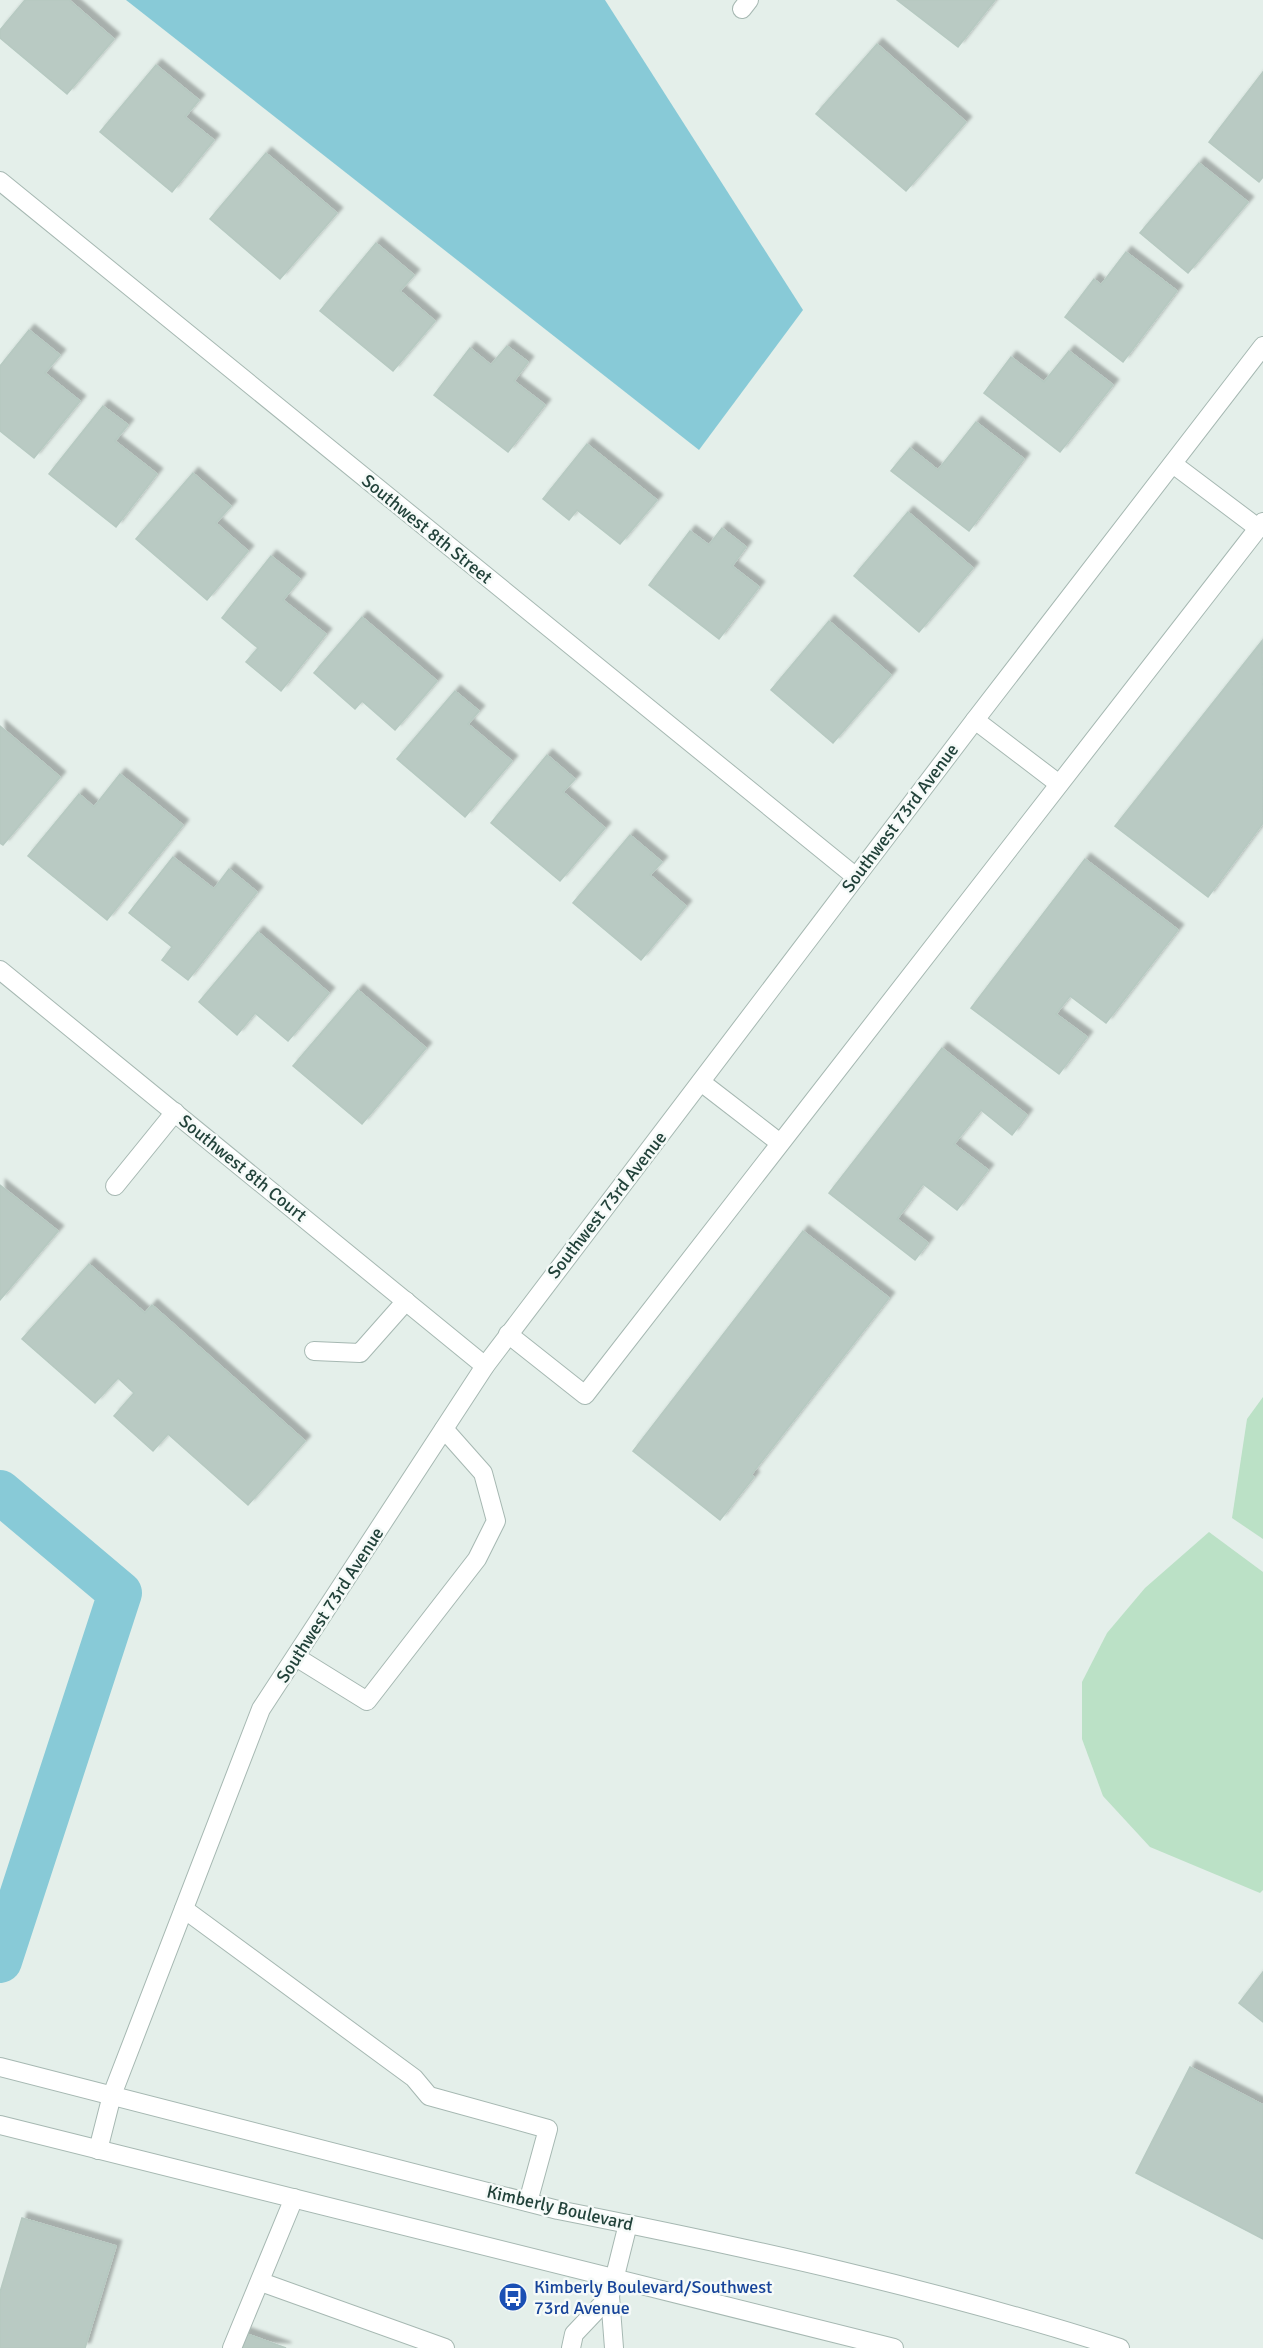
<svg xmlns="http://www.w3.org/2000/svg" width="1263" height="2348" viewBox="0 0 1263 2348" font-family="Signika,sans-serif">
<style>
.green{fill:#bbe1c6}
.water{fill:#88cad7}
.lines{fill:none;stroke-linecap:round;stroke-linejoin:round}
.canal{stroke:#88cad7;stroke-width:44}
.building{fill:#b9cac3;stroke:#b6c9c1;stroke-width:1.5;filter:url(#shadow)}
.service-casing{stroke:#a6b8b2;stroke-width:20}
.minor-casing{stroke:#a6b8b2;stroke-width:20}
.tertiary-casing{stroke:#a6b8b2;stroke-width:20}
.service{stroke:#fff;stroke-width:18}
.minor{stroke:#fff;stroke-width:18}
.tertiary{stroke:#fff;stroke-width:18}
.labels{text-anchor:middle;stroke-width:5;stroke-linejoin:round;paint-order:stroke}
.street-label{font-size:18px;fill:#22423a;stroke:#f5faf8}
.transit-label{font-size:18px;fill:#164399;stroke:#f5faf8;text-anchor:start}
</style>
<defs>
<filter id="shadow"><feDropShadow dx="5.5" dy="-5.5" stdDeviation="1.5" flood-color="#0004"/></filter>
</defs>
<rect width="100%" height="100%" fill="#e4efea"/>
<g class="green">
<polygon points="1263,1397 1263,1539 1232,1518 1247,1419"/>
<polygon points="1209,1532 1263,1572 1263,1890 1260,1893 1150,1847 1103,1796 1082,1739 1082,1682 1107,1633 1145,1588"/>
</g>
<polygon class="water" points="126,0 605,0 803,310 699,450"/>
<g class="lines">
<polyline class="canal" points="0,1492 120,1593 0,1961"/>
</g>
<g class="building">
<polygon points="25,0 69,0 114,39 67,94 0,38 0,30"/>
<polygon points="897,0 995,0 958,47"/>
<polygon points="877,44 966,122 906,191 816,114"/>
<polygon points="156,65 199,100 185,117 214,140 172,192 100,132"/>
<polygon points="1263,72 1263,177 1259,182 1209,142"/>
<polygon points="266,153 337,213 280,279 210,219"/>
<polygon points="1199,163 1248,202 1188,273 1140,233"/>
<polygon points="376,243 414,275 400,291 435,321 393,371 320,311"/>
<polygon points="1126,252 1177,291 1123,362 1065,317 1094,279 1101,285"/>
<polygon points="29,330 60,355 45,373 80,401 34,458 0,431 0,366"/>
<polygon points="507,346 528,362 514,381 545,405 508,452 434,395 470,348 491,365"/>
<polygon points="1069,351 1113,385 1060,452 984,393 1011,357 1044,382"/>
<polygon points="103,406 128,425 115,441 157,474 116,527 49,474"/>
<polygon points="976,422 1024,459 969,531 891,471 910,448 938,470"/>
<polygon points="587,444 657,500 620,544 577,510 569,520 543,499"/>
<polygon points="193,473 231,506 216,523 248,551 207,600 136,539"/>
<polygon points="908,512 973,568 919,632 854,576"/>
<polygon points="722,528 746,547 732,566 759,587 719,639 649,585 690,531 709,545"/>
<polygon points="271,556 300,579 283,600 326,634 281,691 246,662 258,648 222,618"/>
<polygon points="362,617 437,681 395,730 362,701 355,709 314,673"/>
<polygon points="829,621 891,675 833,743 771,690"/>
<polygon points="1262,641 1263,823 1208,897 1115,826"/>
<polygon points="455,691 479,711 468,724 512,761 465,817 397,759"/>
<polygon points="0,726 60,777 3,845 0,843"/>
<polygon points="547,755 575,779 563,792 605,828 560,881 491,823"/>
<polygon points="120,774 183,825 107,920 28,856 79,794 94,807"/>
<polygon points="630,835 662,862 650,875 686,906 641,960 573,903"/>
<polygon points="173,857 214,889 229,869 257,892 188,980 162,960 172,947 129,913"/>
<polygon points="1085,859 1178,930 1106,1023 1070,996 1056,1014 1087,1037 1059,1074 971,1008"/>
<polygon points="258,932 329,993 288,1041 255,1013 237,1035 199,1002"/>
<polygon points="358,990 426,1048 362,1124 293,1066"/>
<polygon points="942,1048 1027,1115 1012,1135 981,1110 954,1144 988,1170 957,1210 923,1184 897,1219 928,1243 915,1260 829,1193"/>
<polygon points="0,1185 58,1231 0,1300"/>
<polygon points="803,1231 889,1298 751,1475 754,1477 720,1520 633,1451"/>
<polygon points="89,1264 145,1313 152,1305 305,1441 248,1505 168,1434 153,1451 114,1416 134,1393 118,1378 95,1403 22,1339"/>
<polygon points="1263,1972 1263,2022 1239,2003"/>
<polygon points="1190,2067 1263,2105 1263,2239 1136,2173"/>
<polygon points="22,2218 116,2246 85,2348 0,2348 0,2292"/>
<polygon points="244,2333 286,2348 239,2348"/>
</g>
<g class="lines">
<g class="service-casing">
<g id="service">
<polyline points="1173,464 1258,528"/>
<polyline points="975,720 1059,784"/>
<polyline points="701,1082 780,1143"/>
<polyline points="115,1186 175,1112"/>
<polyline points="508,1334 585,1395 1263,522"/>
<polyline points="314,1351 360,1353 406,1301"/>
<polyline points="296,1657 367,1701 477,1559 496,1521 483,1473 444,1429"/>
<polyline points="184,1909 414,2078 429,2096 548,2129 528,2202"/>
<polyline points="261,2282 445,2348"/>
<polyline points="232,2348 294,2198"/>
<polyline points="571,2348 574,2334 610,2296"/>
<polyline points="614,2348 610,2296 628,2224"/>
</g>
</g>
<g class="minor-casing">
<g id="minor">
<polyline points="742,9 749,0"/>
<polyline points="0,181 856,877"/>
<polyline points="0,970 485,1366"/>
<polyline points="98,2150 112,2095 261,1709 485,1366 975,720 1263,346"/>
</g>
</g>
<g class="tertiary-casing">
<g id="tertiary">
<path d="M0,2067L558,2210C746,2247 937,2289 1120,2348"/>
<polyline points="0,2125 894,2348"/>
</g>
</g>
<use href="#service" class="service"/>
<use href="#minor" class="minor"/>
<use href="#tertiary" class="tertiary"/>
</g>
<defs>
<g id="bus-disc" transform="scale(1.5)"><circle r="9.5" fill="#1a4fb4" stroke="#f5faf8"/><path d="M-5-6H5V4H4V6H2V4H-2V6H-4V4H-5ZM-3.5-4V0h7V-4ZM-3.5 1.2v1.5H-2V1.2ZM2 1.2v1.5H3.5V1.2Z" fill="#fff"/></g>
</defs>
<g fill-rule="evenodd">
<use href="#bus-disc" x="513" y="2297"/>
</g>
<g class="labels">
<g class="street-label">
<text transform="translate(427 529) rotate(39)" y="6">Southwest 8th Street</text>
<text transform="translate(900 818) rotate(-53)" y="6">Southwest 73rd Avenue</text>
<text transform="translate(243 1168) rotate(39)" y="6">Southwest 8th Court</text>
<text transform="translate(607 1205) rotate(-52)" y="6">Southwest 73rd Avenue</text>
<text transform="translate(330 1605) rotate(-57)" y="6">Southwest 73rd Avenue</text>
<text transform="translate(560 2208) rotate(13)" y="6">Kimberly Boulevard</text>
</g>
<g class="transit-label">
<text x="534" y="2293">Kimberly Boulevard/Southwest<tspan x="534" dy="21">73rd Avenue</tspan></text>
</g>
</g>
</svg>
